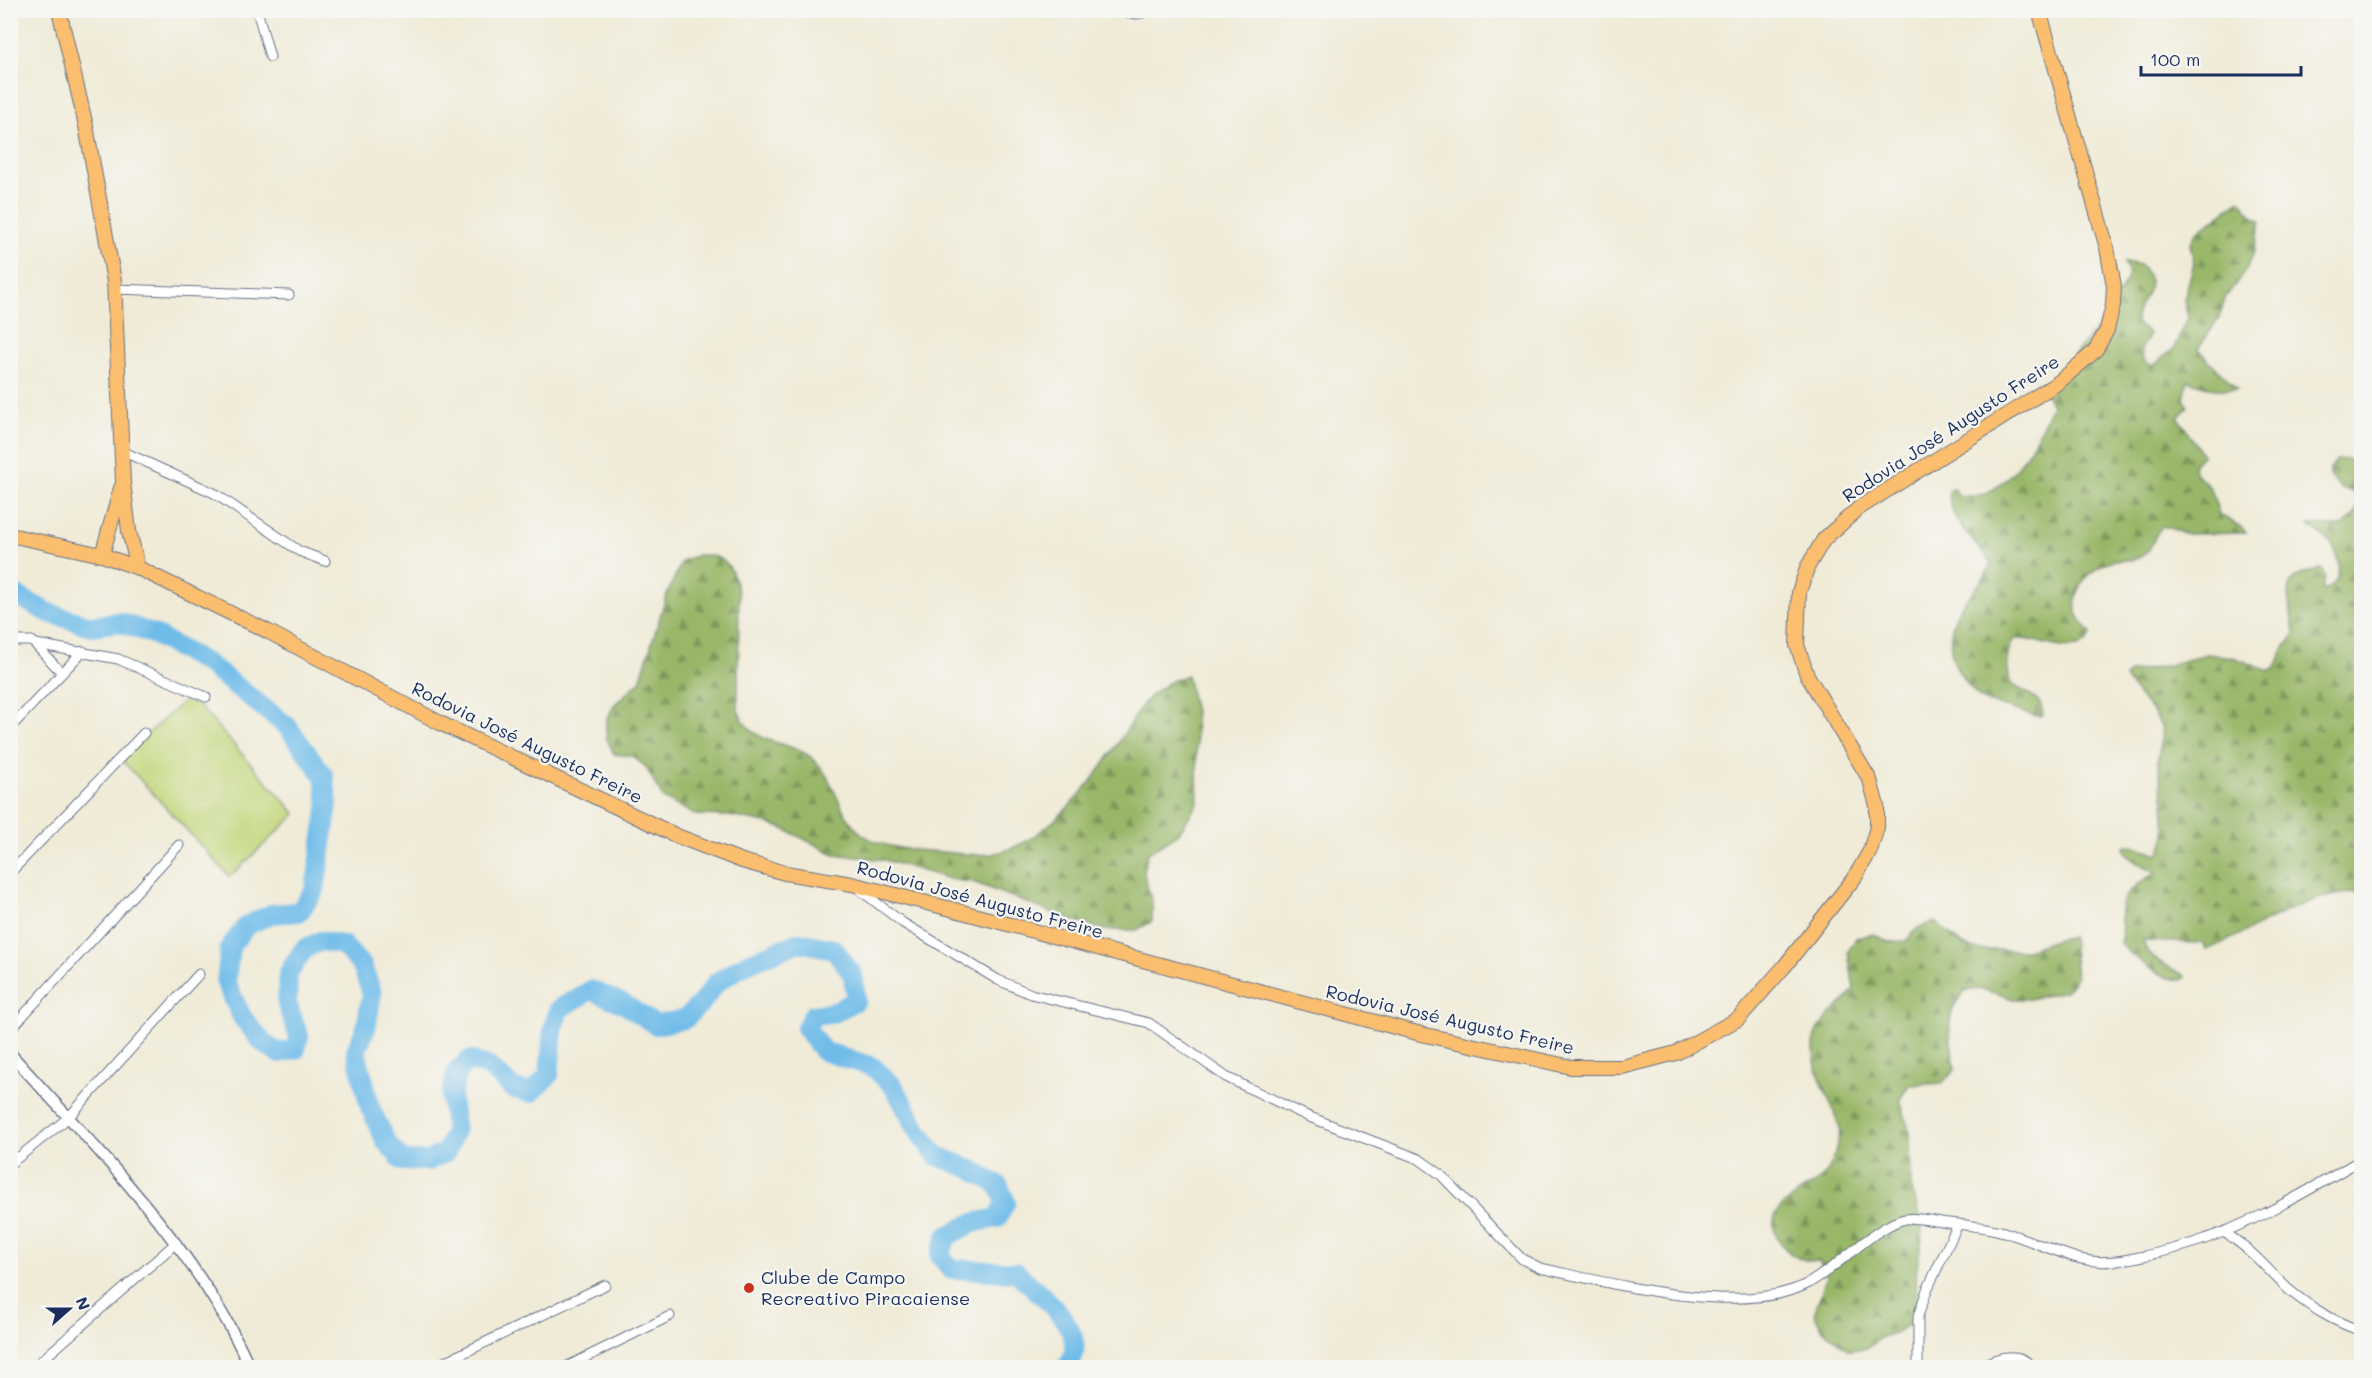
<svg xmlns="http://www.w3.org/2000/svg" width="2372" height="1378" viewBox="0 0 2372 1378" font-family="Mali,sans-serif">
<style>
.forest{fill:url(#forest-firs);stroke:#5a7364;stroke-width:1.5}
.pitch{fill:#c2d679;stroke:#6e826c;stroke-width:1.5}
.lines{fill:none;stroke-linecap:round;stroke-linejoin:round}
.river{stroke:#6fbce9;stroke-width:20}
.minor-casing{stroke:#667188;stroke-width:11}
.tertiary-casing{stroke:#667188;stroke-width:13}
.primary-casing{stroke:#667188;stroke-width:16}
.minor{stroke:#fff;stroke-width:9}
.tertiary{stroke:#fff;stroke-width:10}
.primary{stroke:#fabe6e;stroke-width:14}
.poi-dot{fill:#c8321e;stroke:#f6f6f2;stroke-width:2}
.labels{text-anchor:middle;stroke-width:4.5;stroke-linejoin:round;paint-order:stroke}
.street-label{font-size:18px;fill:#1b2f5e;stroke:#f6f6f2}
.poi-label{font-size:18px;fill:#1b2f5e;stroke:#f6f6f2;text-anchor:start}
</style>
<defs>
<pattern id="forest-firs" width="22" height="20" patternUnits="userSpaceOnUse" patternTransform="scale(1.5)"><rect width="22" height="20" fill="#99b769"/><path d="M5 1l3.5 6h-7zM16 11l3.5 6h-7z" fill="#7c955a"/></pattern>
</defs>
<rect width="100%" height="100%" fill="#f6f6f2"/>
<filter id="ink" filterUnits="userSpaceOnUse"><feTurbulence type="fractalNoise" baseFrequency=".0167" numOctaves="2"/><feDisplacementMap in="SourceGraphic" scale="12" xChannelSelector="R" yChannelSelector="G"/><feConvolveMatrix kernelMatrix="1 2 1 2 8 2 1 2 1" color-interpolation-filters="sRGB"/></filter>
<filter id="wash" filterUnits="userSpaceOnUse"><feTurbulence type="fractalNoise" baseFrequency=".008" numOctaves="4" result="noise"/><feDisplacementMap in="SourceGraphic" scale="24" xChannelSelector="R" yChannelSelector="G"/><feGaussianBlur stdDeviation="1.35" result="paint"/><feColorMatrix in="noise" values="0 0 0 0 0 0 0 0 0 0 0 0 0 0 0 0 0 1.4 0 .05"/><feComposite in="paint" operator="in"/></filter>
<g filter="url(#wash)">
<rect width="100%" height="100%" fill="#f0ebd7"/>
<g class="forest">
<path d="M2240,200L2254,217L2261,221L2253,255L2245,271L2225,298L2219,318L2198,349L2237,389H2214L2188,381L2184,398L2188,407L2178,417L2203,455L2194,464L2195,472L2211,489L2219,514L2241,527L2246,533L2187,534L2163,526C2153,534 2154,549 2142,556C2133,563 2121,558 2111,561C2091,567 2068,594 2078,615C2081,622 2087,628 2091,634C2080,664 2035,635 2014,639C2005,652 2007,667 2010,682C2021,694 2042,692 2043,716C2032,718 2007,706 1994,704C1981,702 1974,692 1966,682C1949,663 1946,637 1957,613C1966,595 1985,583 1991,563C1974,537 1949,525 1949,491L1953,488L1958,495C2005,507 2037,439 2052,405L2045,393L2047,388L2104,319L2127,280L2128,272L2124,262L2141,265C2144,270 2149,276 2150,281C2151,295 2129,313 2139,326C2142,330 2147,330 2150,334L2141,350L2143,359L2148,364L2154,365L2174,348L2188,318L2184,300L2194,263L2190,244L2196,233Z"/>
<path d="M2348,459L2362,477L2361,893C2302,892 2259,930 2206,950L2203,943L2143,941C2146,958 2171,968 2184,975L2185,979C2166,985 2132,956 2120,943C2124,931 2120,922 2121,910C2122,891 2143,882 2156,872L2133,860L2125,852L2124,847L2132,845L2159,854C2173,834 2160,786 2158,762C2157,751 2165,741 2162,730C2155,706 2132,694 2125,677L2131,672L2169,665L2207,654L2233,657L2269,671L2276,668L2282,652L2294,635C2292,598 2271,577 2322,569L2325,577L2322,589L2325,590C2330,587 2336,583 2338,576C2340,566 2336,546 2328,540C2321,534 2315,532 2309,525L2343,526C2354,516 2362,507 2358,493L2342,489L2329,476V470L2337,460Z"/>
<path d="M698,555C730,554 732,569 739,596L738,711C741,716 744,723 748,727C766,747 801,742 819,765C836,785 840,817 862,834C883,849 916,850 941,852C958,853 979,857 996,853C1045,843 1093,783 1118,743C1140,709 1146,689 1187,675L1195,712L1198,802L1179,833L1148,853L1143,870L1152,903V921L1137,930H1104L1071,920L973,882L954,880L885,860L834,854L782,828L766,823L730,816L695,815L663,798L646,767L632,756L614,754L606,737V721L614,705L640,681L667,594L682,561Z"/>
<path d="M1935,922L1963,945L1978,950H2027L2061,938L2072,937L2076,978L2065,991L2029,999H2013L1982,989L1966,990C1940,1017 1952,1037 1955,1070L1943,1083L1909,1085L1900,1099L1910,1133L1911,1187L1922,1222V1238L1916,1273L1917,1305L1912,1321L1897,1332L1880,1338L1868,1348L1849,1350L1823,1330L1814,1314L1827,1276L1819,1261C1803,1261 1793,1258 1783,1246C1752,1207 1806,1195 1824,1175C1835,1163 1836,1147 1840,1132C1841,1127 1837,1121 1835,1115C1826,1090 1803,1053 1820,1027C1829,1013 1844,1004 1854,990L1848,952L1856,938L1874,934L1888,942L1906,941L1918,928Z"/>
</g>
<polygon class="pitch" points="190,696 296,814 230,877 120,758"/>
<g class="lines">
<path class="river" d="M10,592L49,613L91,626L119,622L153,634L206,663L287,726L324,776L328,804L315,890L299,912L271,914L246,926L230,947L226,983L242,1017L263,1043L279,1053L296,1049L299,1036L287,1004L288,974L304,949L321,941L343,945L362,966L372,993L366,1028L356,1051L370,1107L386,1142L403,1161H428L446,1152L455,1131L451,1097L457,1071L470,1060L489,1067L514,1089L531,1093L549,1075L553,1029L559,1009L591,990L624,1004L656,1025L685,1019L702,1002L717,982L746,964L799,942L834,949L853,975L856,1000L836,1012L813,1015L806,1028L823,1051L873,1067L894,1087L920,1134L937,1156L971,1169L998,1185L1006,1202L997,1218L973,1223L947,1236L940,1256L951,1269L1016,1272C1038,1293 1096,1334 1066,1368"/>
</g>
</g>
<g filter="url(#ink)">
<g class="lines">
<g class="minor-casing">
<g id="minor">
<polyline points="257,10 270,57"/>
<polyline points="1099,10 1138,14 1155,10"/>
<polyline points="114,289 289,295"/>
<polyline points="122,451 214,493 299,551 325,561"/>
<polyline points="10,641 32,641 62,673"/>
<polyline points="36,644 118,659 206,697"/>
<polyline points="10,728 83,651"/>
<polyline points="10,873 144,733"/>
<path d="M856,887L903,923L998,980L1031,994L1149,1023L1226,1077L1307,1116L1419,1159L1440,1174L1522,1259L1540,1268C1611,1283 1740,1318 1807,1284C1836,1269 1878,1224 1905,1219C1916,1217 1930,1220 1941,1222C1962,1225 1983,1226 2004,1232C2030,1240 2055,1252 2081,1259C2104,1265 2125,1260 2148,1255C2227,1239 2293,1200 2362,1159"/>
<polyline points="10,1030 179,845"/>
<polyline points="10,1164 68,1118 199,974"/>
<path d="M2225,1233C2250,1248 2267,1269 2288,1289C2308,1306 2336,1323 2362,1331"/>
<polyline points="33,1368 176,1243"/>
<polyline points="432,1368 605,1285"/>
<polyline points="564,1368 670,1316"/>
<polyline points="1918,1368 1918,1316 1927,1290 1958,1224"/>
<path d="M1977,1368C1994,1358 2018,1349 2034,1368"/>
</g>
</g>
<g class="tertiary-casing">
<path id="tertiary" d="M10,1053C96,1150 198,1248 250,1368"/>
</g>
<g class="primary-casing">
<g id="primary">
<polyline points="59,10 86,126 114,281 123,482 129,531 138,568"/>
<polyline points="10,535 102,555 138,568 267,631 442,724 677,836 742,861 785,873 852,884 951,909 1421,1034 1571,1067 1622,1067 1676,1053 1738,1019 1784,967 1855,877 1870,851 1877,827 1877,806 1870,780 1807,675 1797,645 1799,592 1808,566 1824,539 1859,508 2059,382 2095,351 2107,330 2113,305 2114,286 2107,248 2039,10"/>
<polyline points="102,555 121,488"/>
</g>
</g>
<use href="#minor" class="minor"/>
<use href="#tertiary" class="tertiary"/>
<use href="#primary" class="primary"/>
</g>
</g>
<circle class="poi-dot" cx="749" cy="1288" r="6"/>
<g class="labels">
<g class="street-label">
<text transform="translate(1951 429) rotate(-33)" y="6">Rodovia José Augusto Freire</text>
<text transform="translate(527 743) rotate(26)" y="6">Rodovia José Augusto Freire</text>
<text transform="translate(980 900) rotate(15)" y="6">Rodovia José Augusto Freire</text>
<text transform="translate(1450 1020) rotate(13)" y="6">Rodovia José Augusto Freire</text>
</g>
<g class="poi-label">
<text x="761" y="1284">Clube de Campo<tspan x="761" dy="21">Recreativo Piracaiense</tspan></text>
</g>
</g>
<rect width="2372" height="1378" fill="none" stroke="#f6f6f2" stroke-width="36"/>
<g transform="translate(69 1309) rotate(69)" stroke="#f6f6f2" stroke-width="4.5" paint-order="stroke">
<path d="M0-4.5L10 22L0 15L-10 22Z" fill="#1b2f5e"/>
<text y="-9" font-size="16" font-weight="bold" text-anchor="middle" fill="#1b2f5e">N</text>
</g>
<path d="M2141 66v9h160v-9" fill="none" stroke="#1b2f5e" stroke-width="3"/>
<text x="2150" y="66" font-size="18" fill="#1b2f5e" stroke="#f6f6f2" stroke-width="4.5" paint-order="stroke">100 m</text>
</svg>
